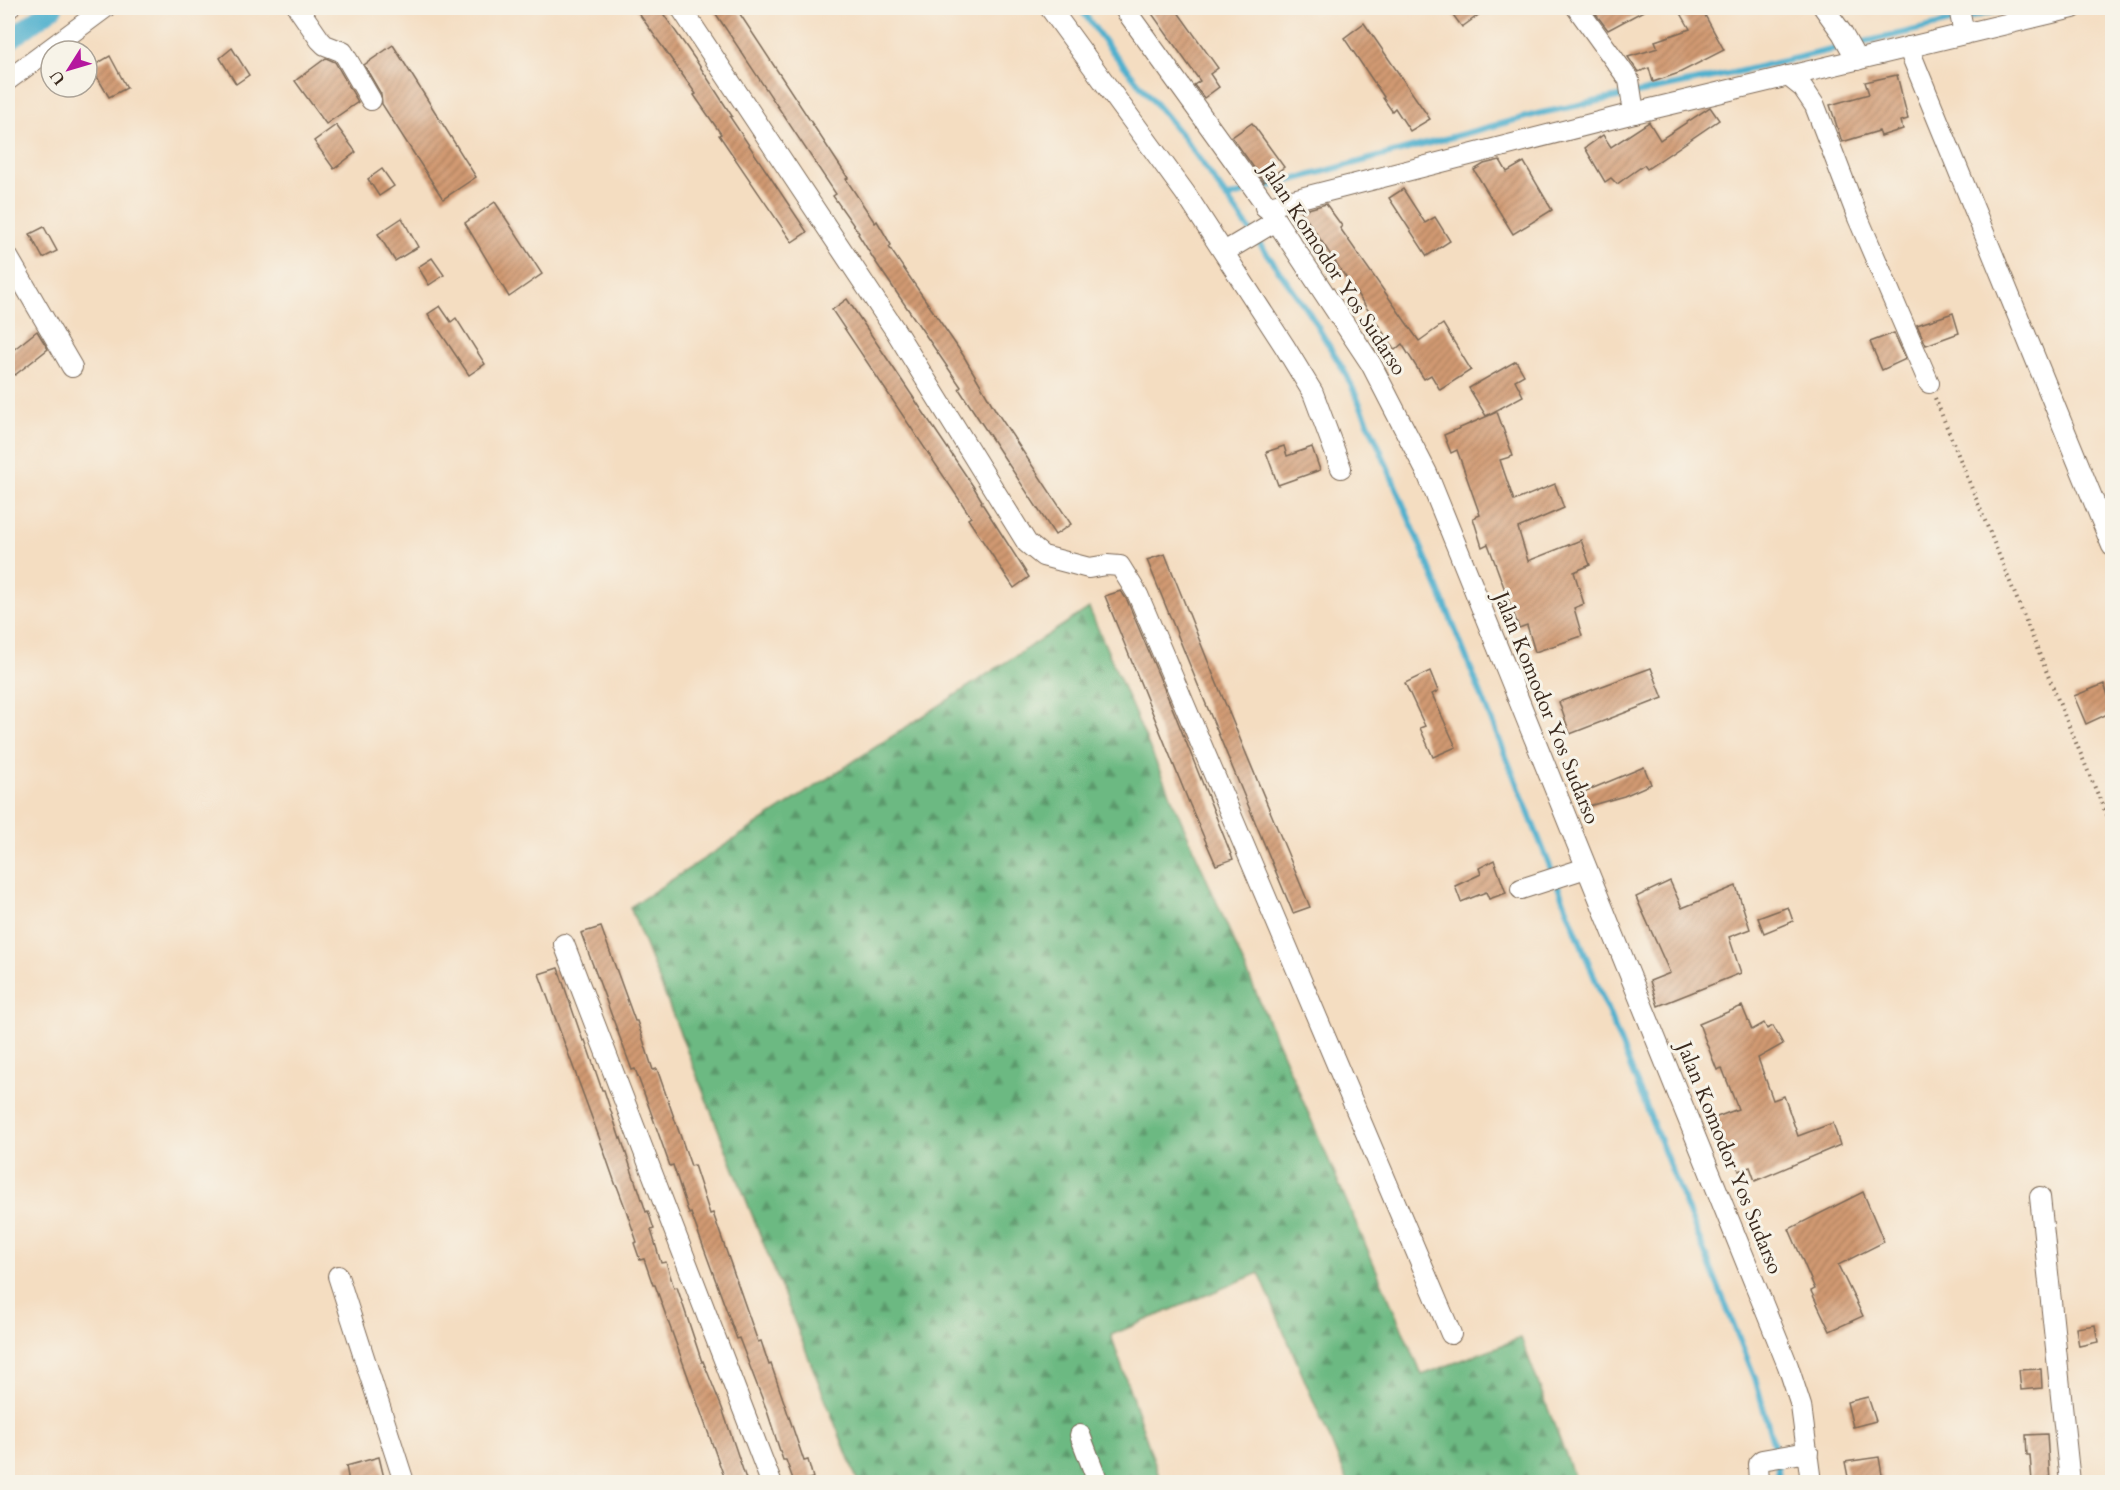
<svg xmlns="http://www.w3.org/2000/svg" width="2120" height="1490" viewBox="0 0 2120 1490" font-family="Cardo,serif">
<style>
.forest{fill:url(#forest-firs);stroke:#547250;stroke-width:1.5}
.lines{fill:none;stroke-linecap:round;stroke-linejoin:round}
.stream{stroke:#50b0ce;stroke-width:6}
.canal{stroke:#50b0ce;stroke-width:20}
.building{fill:url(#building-hatch)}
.minor-casing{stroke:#7c6957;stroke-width:22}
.path{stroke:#7c6957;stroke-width:4;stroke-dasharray:1.5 4.5;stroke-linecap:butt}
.minor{stroke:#fff;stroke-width:20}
.labels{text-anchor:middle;stroke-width:6;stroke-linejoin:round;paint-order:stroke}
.street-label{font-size:21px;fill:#3b2a1e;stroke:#f7f3e8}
</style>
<defs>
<pattern id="forest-firs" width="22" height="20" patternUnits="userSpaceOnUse" patternTransform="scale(1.5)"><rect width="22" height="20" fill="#6cb982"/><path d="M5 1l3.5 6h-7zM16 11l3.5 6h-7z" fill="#5a976a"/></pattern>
<pattern id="building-hatch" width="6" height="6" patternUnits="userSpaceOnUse" patternTransform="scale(1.5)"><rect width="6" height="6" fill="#d19a72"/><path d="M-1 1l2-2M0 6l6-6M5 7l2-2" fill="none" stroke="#ab7e5d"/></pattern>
</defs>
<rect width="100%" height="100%" fill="#f7f3e8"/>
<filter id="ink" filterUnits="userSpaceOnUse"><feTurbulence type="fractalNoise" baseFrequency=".0167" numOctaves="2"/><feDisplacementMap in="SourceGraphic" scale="12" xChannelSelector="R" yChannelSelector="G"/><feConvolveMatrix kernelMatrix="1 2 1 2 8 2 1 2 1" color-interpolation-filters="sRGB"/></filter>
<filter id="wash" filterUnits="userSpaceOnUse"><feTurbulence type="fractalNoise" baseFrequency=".008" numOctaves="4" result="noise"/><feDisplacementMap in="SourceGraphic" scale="24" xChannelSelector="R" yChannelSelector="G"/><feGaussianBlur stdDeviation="1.35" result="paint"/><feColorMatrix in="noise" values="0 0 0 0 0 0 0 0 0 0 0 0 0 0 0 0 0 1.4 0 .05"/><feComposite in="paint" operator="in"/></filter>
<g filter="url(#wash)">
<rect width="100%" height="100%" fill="#f4ddc1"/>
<polygon class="forest" points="1089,608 1422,1375 1521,1338 1576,1482 1348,1482 1259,1273 1111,1335 1161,1482 858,1482 630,907"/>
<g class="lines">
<g class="stream">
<polyline points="1080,8 1107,45 1184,138 1310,314 1347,376 1377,442 1446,607 1755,1378 1777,1457 1779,1482"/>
<polyline points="1226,198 1541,113 1733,73 2009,8"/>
</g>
<polyline class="canal" points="8,41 53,8"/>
</g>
<g id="blocks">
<g class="building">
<polygon points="635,8 662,8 662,12 697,62 732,116 730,117 807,232 792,242 719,135 721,134 694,95 696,94"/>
<polygon points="712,8 736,8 848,178 846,179 875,223 877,221 891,245 889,247 963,355 996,411 1071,524 1055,535 959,389 961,387 873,258 858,234 859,233 833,196 836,194"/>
<polygon points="1148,8 1175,8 1218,68 1210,74 1219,87 1204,98 1194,85 1200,81"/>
<polygon points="1448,8 1488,8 1462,27"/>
<polygon points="1591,8 1649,8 1608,30"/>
<polygon points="1678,8 1701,8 1724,50 1679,73 1653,82 1649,68 1638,72 1628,57 1658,48 1655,41 1690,29"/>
<polygon points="1364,23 1430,119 1410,131 1395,108 1392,111 1383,98 1384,97 1344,38"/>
<polygon points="393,45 476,177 443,199 382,104 381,94 364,65"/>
<polygon points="232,48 249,75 236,84 220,58"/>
<polygon points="110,56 127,88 109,97 91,67"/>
<polygon points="326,58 335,62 358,102 326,124 295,81"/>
<polygon points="1897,75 1908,119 1901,121 1903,129 1881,136 1879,131 1842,142 1830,105 1869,94 1865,82"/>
<polygon points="1710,107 1719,120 1647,169 1644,165 1617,184 1611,178 1605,182 1585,148 1603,135 1611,147 1649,122 1660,140"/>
<polygon points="1252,123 1284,167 1264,182 1232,137"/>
<polygon points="336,125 356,152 334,169 314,141"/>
<polygon points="1500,160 1507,172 1524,162 1552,210 1513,234 1474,170 1484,164"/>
<polygon points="382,169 394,186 379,196 368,179"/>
<polygon points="1403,189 1425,223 1435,217 1450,241 1427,256 1389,198"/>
<polygon points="495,202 542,274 509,297 465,223"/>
<polygon points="1326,204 1342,226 1340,228 1419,341 1443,324 1471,370 1440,390 1431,375 1424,379 1402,344 1395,350 1301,211"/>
<polygon points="402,218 418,247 395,261 378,234"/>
<polygon points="44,227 57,251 43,258 30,234"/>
<polygon points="432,258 444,275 429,285 418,267"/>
<polygon points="847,299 973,486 982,501 981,502 1029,577 1014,588 968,519 971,517 832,310"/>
<polygon points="440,306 451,322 456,318 485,364 469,375 428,314"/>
<polygon points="1953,313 1959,333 1926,345 1917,325"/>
<polygon points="37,331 48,349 15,375 8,366 8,354"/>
<polygon points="1894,333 1906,359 1882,370 1870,342"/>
<polygon points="1516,361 1524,375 1515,380 1523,396 1486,416 1469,388"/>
<polygon points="1497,412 1513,456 1500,460 1514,501 1555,484 1564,508 1518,528 1528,561 1581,540 1590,565 1574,572 1584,604 1574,608 1582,636 1535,652 1527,625 1519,628 1488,544 1482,547 1473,518 1480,515 1457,450 1451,453 1444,435"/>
<polygon points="1284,446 1287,456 1312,447 1320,470 1278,485 1266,452"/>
<polygon points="1165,554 1213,674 1310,907 1293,913 1198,685 1147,560"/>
<polygon points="1121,591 1127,600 1174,712 1233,859 1216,865 1190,805 1105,596"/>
<polygon points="1651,668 1663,698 1570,734 1559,702"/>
<polygon points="1430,671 1438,691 1432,694 1456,747 1433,757 1420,728 1425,726 1405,683"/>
<polygon points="2104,684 2112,706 2112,712 2086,724 2074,696"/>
<polygon points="1644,767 1651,784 1624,796 1585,807 1579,794"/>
<polygon points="1494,860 1506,893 1489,899 1486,892 1461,902 1455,886 1481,874 1479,868"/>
<polygon points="1670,881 1682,908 1736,886 1750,929 1729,937 1741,973 1658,1006 1650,981 1670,973 1636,897"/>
<polygon points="1788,907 1793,921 1764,933 1758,918"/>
<polygon points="601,927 635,1021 637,1021 653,1070 657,1069 691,1166 694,1165 710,1214 713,1213 758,1342 761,1341 769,1365 771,1364 804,1461 808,1460 813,1478 794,1482 786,1460 783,1460 767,1411 739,1338 737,1339 691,1213 689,1214 673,1165 670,1166 644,1093 635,1069 632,1070 581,933"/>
<polygon points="558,968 583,1041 585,1040 602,1090 604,1090 620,1139 621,1138 637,1187 638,1187 646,1212 648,1211 654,1229 651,1230 661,1263 666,1262 674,1288 677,1287 702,1362 703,1361 722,1408 747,1482 726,1482 655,1285 653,1285 644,1259 640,1260 634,1243 637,1242 626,1210 617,1186 616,1186 599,1137 539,974"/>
<polygon points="1742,1006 1752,1030 1764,1023 1767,1029 1773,1026 1783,1044 1758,1058 1773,1100 1784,1096 1798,1136 1833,1123 1840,1145 1755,1181 1750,1167 1739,1171 1735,1158 1729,1161 1714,1118 1738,1109 1722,1068 1717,1070 1699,1024"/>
<polygon points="1863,1192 1884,1242 1838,1265 1863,1316 1830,1331 1811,1291 1815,1289 1789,1229"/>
<polygon points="2095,1325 2098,1342 2079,1346 2076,1328"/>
<polygon points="2041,1369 2042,1388 2021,1390 2019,1370"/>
<polygon points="1868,1397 1876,1421 1853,1427 1847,1402"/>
<polygon points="2047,1434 2050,1482 2032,1482 2030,1455 2027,1455 2026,1435"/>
<polygon points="379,1457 385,1482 349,1482 346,1466"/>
<polygon points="1879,1457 1883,1481 1849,1482 1845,1462"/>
</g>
</g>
</g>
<g filter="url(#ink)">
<use href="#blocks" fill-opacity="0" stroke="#7c6957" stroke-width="1.5"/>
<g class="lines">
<g class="minor-casing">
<g id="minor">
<polyline points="298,8 320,40 325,45 343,52 371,100"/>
<polyline points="681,8 895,330 1027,543 1043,556 1089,568 1107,565 1120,566 1138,595 1451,1334"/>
<polyline points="1050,8 1185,193 1285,347 1313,393 1341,468"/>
<polyline points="1124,8 1261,198 1371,364 1427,473 1788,1366 1801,1406 1811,1482"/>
<polyline points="1577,8 1629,80 1634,113"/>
<polyline points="1824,8 1842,33 1857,60"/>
<polyline points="1959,8 1964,34"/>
<polyline points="8,9 9,8"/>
<polyline points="1908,47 2112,546"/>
<polyline points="1788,76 1803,88 1815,106 1858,218 1929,383"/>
<polyline points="8,80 105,8"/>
<polyline points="1265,207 1634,113 2073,8"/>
<polyline points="1224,252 1276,221"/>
<polyline points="8,257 72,367"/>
<polyline points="1521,889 1586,868"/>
<polyline points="564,944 771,1482"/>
<polyline points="2040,1197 2070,1482"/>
<polyline points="338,1276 404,1482"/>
<polyline points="1080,1435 1098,1482"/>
<polyline points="1759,1482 1758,1464 1762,1460 1808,1452"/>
</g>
</g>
<polyline class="path" points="1935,398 2063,712 2112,828"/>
<use href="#minor" class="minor"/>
</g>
</g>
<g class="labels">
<g class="street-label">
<text transform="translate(1334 269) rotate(57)" y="7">Jalan Komodor Yos Sudarso</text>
<text transform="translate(1547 708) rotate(68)" y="7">Jalan Komodor Yos Sudarso</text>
<text transform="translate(1730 1158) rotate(68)" y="7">Jalan Komodor Yos Sudarso</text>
</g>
</g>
<rect width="2120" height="1490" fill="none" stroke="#f7f3e8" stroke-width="30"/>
<g transform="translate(69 69) rotate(233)"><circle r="28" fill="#f7f3e8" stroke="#aca397" stroke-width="1.5"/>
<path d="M0-4.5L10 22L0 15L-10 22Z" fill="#b5179e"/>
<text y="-9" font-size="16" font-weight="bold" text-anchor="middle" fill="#3b2a1e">U</text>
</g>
</svg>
